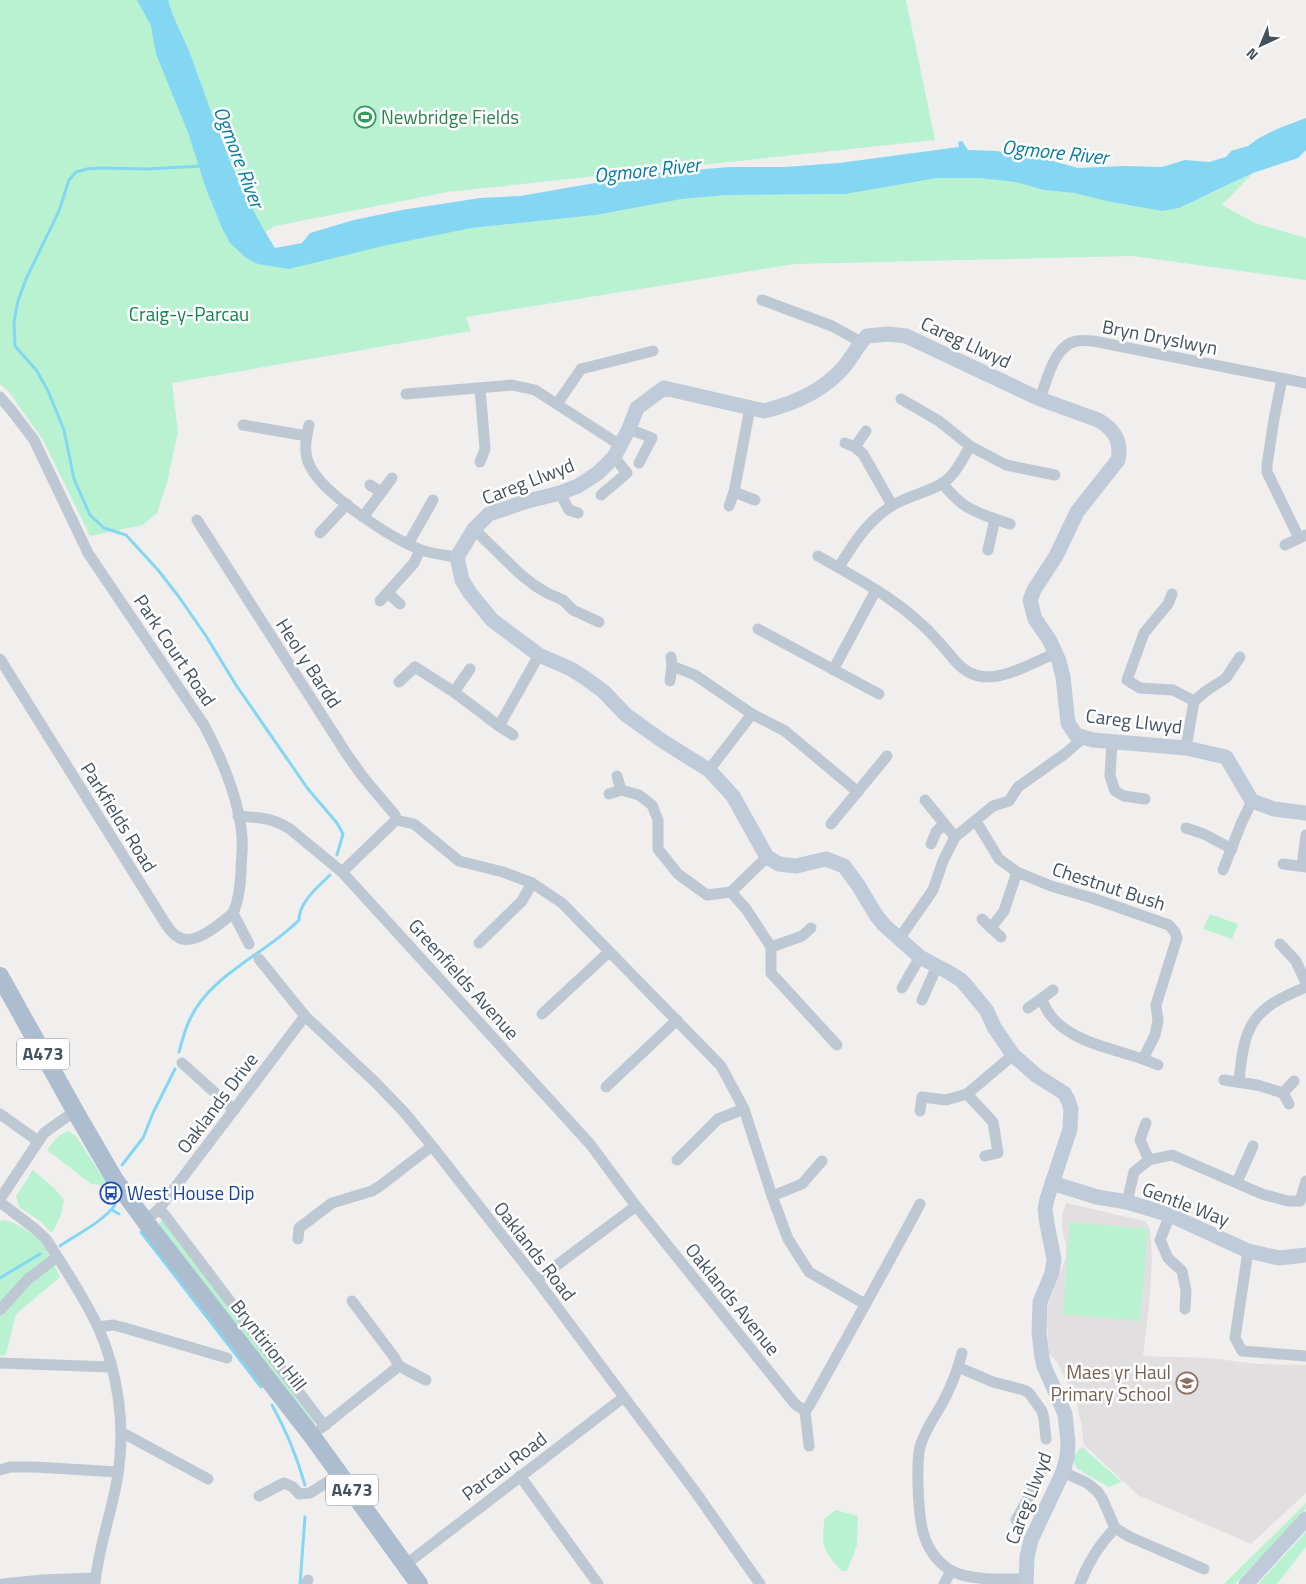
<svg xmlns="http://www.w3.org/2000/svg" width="1306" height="1584" viewBox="0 0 1306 1584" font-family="'Titillium Web',sans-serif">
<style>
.education{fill:#e2dfe0}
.green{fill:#b9f2d1}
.water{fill:#83d7f2}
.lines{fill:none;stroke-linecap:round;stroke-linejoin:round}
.stream{stroke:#83d7f2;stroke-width:3}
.street{stroke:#bec8d2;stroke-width:11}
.secondary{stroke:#bfcbd9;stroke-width:15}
.primary{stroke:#acbdcf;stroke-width:18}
.labels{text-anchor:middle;stroke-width:5;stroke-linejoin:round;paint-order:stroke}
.shield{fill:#fff;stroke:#7d858e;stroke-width:1}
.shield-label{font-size:18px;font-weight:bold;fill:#45515d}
.leisure-label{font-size:19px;fill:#27864d;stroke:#fff;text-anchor:start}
.park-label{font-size:19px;fill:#10844e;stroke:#fff}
.street-label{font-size:19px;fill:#45515d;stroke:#fff}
.transit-label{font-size:19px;fill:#164399;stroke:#fff;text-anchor:start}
.education-label{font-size:19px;fill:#785e54;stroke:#fff;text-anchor:end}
.water-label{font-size:20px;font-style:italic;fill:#047ca3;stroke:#fff}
</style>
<rect width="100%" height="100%" fill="#f1eeee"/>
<polygon class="education" points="1066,1203 1145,1221 1150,1229 1152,1256 1150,1297 1143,1356 1210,1358 1257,1364 1306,1365 1306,1493 1251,1544 1138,1495 1084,1445 1082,1427 1076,1401 1057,1362 1049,1354 1047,1323 1048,1305 1066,1257 1066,1245 1062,1227 1062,1216"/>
<g class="green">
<polygon points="0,0 906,0 935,140 448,192 275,226 236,249 246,258 383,246 472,228 596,215 682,199 727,195 846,194 937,178 979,178 1015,182 1044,190 1074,193 1106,201 1162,211 1212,193 1253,173 1222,205 1255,223 1306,238 1306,280 1132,256 795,264 466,317 471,331 172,383 178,432 167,483 157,513 143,525 90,536 43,440 9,392 0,384"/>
<polygon points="1210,914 1238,924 1232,939 1203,929"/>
<polygon points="68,1131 76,1136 106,1183 102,1185 91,1184 47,1150 57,1137"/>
<polygon points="33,1170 55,1189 64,1200 61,1215 52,1233 40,1221 19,1207 16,1196"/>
<path d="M2,1220C13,1220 34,1234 41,1242C48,1250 55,1267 60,1277L16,1314L6,1355L0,1356V1222Z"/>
<polygon points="162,1220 314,1420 315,1423 313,1425 160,1228 159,1224"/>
<polygon points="1070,1222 1148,1229 1140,1321 1063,1314"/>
<path d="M1082,1447L1122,1482L1109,1487C1103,1484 1097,1480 1091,1477C1077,1469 1065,1462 1082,1447Z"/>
<polygon points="1306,1503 1305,1510 1235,1584 1224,1584"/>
<path d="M836,1510L858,1516L857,1545L847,1571H842C824,1553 820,1544 825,1518Z"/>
<polygon points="1306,1532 1306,1547 1277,1584 1258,1584"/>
</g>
<path class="water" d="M137,0H168C173,20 184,37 191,56C215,122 237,189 275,248L302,243L310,233L354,220L402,210L480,198L520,196L647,174L729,167H785L839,163L959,147L958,142L962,141L968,150L996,151L1038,157L1078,168L1124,166L1162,167L1185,160L1209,162L1226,157L1231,151L1248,146L1259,138L1277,129L1306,118V150L1298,158L1253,173L1179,208L1162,211L1106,201L1074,193L1044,190L1015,182L979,178H937L846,194L727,195L682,199L596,215L472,228L383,246L289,269L258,264L246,258L230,243L222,228L205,186L189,135L156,54L151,26Z"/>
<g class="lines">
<g class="stream">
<polyline points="202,166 148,169 101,168 87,169 76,172 69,180 59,211 26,279 18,301 14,322 15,346 37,371 48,391 64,430 74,479 90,515 104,528 126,535 158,570 179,597 206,636 236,685 308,789 337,823 343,834 337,855"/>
<path d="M179,1052C182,1041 185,1029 190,1019C210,975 267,953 299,920C299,902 318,887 330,875"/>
<polyline points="122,1165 143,1138 153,1113 175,1069"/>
<polyline points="112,1210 119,1214"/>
<polyline points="141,1232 261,1387"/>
<path d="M60,1246C76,1235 104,1221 115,1205"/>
<polyline points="0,1278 40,1254"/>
<path d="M272,1405C286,1430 297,1457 305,1485"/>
<polyline points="300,1584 305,1517"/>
</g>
<g class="street">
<polyline points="762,300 832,326 861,342"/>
<polyline points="1282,379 1274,419 1267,465 1267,472 1299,538"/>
<polyline points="480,388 485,449 480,462"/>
<polyline points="406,394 512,385 535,390 620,445"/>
<path d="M0,397L12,411L34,440L88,553L204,725C222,759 239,798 242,837C243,848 241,860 241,872C240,886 239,900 233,913L249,944"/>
<polyline points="901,399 939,421 970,446 1006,465 1055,475"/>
<path d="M1040,399C1047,380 1054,345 1077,341C1082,340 1088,341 1093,341L1306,383"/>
<polyline points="557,404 581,369 653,351"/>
<polyline points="243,425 307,436"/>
<path d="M309,425C306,438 303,453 310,466C323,494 391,538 419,549C431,554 445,555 457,557"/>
<polyline points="629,429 652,438 639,463"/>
<polyline points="845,443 855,447 863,454 892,505"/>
<polyline points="855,447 866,431"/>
<path d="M942,483C960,505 969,510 995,519L988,550"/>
<polyline points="370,485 381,492"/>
<polyline points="734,492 755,500"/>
<polyline points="560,493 569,510 578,513"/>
<polyline points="601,495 627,473 614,457"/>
<polyline points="729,506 734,492 750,408"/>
<polyline points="363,517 392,478"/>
<polyline points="995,519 1010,524"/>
<polyline points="197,520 346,753 363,777 395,815 396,820"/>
<polyline points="474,529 519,573 534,585 547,593 563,600 573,610 599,622"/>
<polyline points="320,533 347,504"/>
<polyline points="408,544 433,500"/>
<polyline points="1285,545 1306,535"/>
<path d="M818,556C861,580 906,604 939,642C952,656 960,672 979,676C1003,681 1034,662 1056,653"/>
<path d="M839,567C853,544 867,522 890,507C906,496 927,493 943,483C955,475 963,459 970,446"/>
<polyline points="388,593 400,604"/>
<polyline points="1172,594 1168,604 1144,633 1127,680 1140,688 1173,690 1194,701"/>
<polyline points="380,601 414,563 420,550"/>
<polyline points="758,629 879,694"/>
<path d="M0,659L167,926C170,930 174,935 178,937C194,947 221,923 233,913"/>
<polyline points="672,666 695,675 752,714 785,731 858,792"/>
<polyline points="470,669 454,692 499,726 539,655"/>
<polyline points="833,670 876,590"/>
<polyline points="670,681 672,666 671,657"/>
<polyline points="399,682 415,667 454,692"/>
<polyline points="499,726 513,735"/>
<polyline points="1112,742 1110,776 1115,791 1124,796 1145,799"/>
<polyline points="1186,748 1194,701 1206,691 1226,678 1240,657"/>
<polyline points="709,770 752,714"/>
<polyline points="617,776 621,790"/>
<polyline points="609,794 621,790 639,795 652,805 658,820 658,849 678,874 707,895 731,892 767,857"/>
<polyline points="925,800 955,837"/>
<path d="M238,816C261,818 270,817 290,829L342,872L590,1144L636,1206L795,1404L805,1411L809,1406C846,1339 884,1272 920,1204"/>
<path d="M976,821L999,859L1017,872L1051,886L1092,898L1169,925L1175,932L1177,938L1156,1005L1158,1021L1155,1035L1143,1059C1114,1049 1071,1042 1051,1016C1047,1011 1044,1004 1041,999L1053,990"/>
<polyline points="831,824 887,756"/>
<polyline points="1186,828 1204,834 1232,849"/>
<polyline points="931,844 936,832 944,824"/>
<polyline points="1283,864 1306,867"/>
<polyline points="1302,866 1306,835"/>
<polyline points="1223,870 1241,824 1252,801"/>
<polyline points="342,872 396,820 414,824 459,861 503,872 532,883 562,903 721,1066 744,1109 772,1196 788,1239 809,1272 865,1304"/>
<polyline points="731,892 746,909 771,947 771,973 837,1045"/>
<polyline points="982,919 991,928"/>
<polyline points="1001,937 991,928 1004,911 1017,872"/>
<polyline points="899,939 933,890 943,861 955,837 993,806 1009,801 1018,787 1066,753 1083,738"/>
<polyline points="479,943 522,901 532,883"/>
<polyline points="1280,944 1296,961 1306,983"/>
<polyline points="771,947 802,936 811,928"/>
<polyline points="259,959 305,1016 376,1083 404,1112 432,1146 537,1280 624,1397 694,1490 760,1584"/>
<polyline points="902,988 920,957"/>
<polyline points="922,1000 937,966"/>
<polyline points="1028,1008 1041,999"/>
<polyline points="542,1014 609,952"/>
<polyline points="1143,1059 1158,1065"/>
<polyline points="182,1063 234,1110"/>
<polyline points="1224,1080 1257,1085 1283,1093 1289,1104"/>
<path d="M1239,1082C1244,1024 1252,1009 1306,987"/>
<polyline points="606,1087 677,1020"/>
<polyline points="1283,1093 1294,1081"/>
<polyline points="920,1111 922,1097 946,1100 967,1094"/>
<polyline points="0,1114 38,1141"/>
<polyline points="1146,1123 1140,1140 1149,1160"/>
<polyline points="985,1156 998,1153 993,1122 967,1094 1013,1055"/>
<polyline points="677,1160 718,1119 744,1109"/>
<polyline points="1237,1182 1253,1146"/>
<polyline points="772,1196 802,1184 822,1161"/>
<polyline points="0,1199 44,1133 75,1111"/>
<path d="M0,1202L34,1228L46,1239C64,1267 84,1297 98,1327C119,1374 126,1429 117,1480C111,1515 98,1549 95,1584"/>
<polyline points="1127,1202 1134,1172 1149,1160 1172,1155 1262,1194 1288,1201 1300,1201 1306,1181"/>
<polyline points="158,1210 164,1214 320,1420 326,1425"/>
<polyline points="152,1215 158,1210 305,1016"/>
<polyline points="1170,1215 1160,1240 1168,1258 1182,1271 1186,1291 1185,1309"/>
<polyline points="298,1239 299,1228 332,1203 372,1191 380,1186 432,1146"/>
<polyline points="1248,1251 1235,1338 1242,1351 1306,1356"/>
<polyline points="537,1280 636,1206"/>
<polyline points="352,1301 394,1357 399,1366"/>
<polyline points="0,1310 28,1279 57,1257"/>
<polyline points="98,1327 113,1325 125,1328 227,1358"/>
<path d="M962,1353C958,1368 953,1382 946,1396C938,1413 925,1428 920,1447C917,1459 918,1473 918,1485C919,1517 920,1551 950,1570C968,1581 1004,1579 1025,1579"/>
<polyline points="0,1363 111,1367"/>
<polyline points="958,1367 993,1382 1024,1390 1029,1393 1042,1411 1044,1419 1046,1439"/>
<polyline points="805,1411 809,1446"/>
<polyline points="321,1428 399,1366 426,1380"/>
<polyline points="121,1432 208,1479"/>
<polyline points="0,1470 10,1467 35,1467 118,1472"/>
<polyline points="1063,1472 1087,1483 1097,1491 1102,1498 1115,1528 1130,1537 1204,1569"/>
<polyline points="520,1476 598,1584"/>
<polyline points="259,1496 284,1483 293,1487 299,1494 310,1493 340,1474"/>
<polyline points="1016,1520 1039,1479 1044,1458"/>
<polyline points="405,1565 624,1397"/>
<polyline points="3,1584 42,1580 95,1578"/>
<polyline points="306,1584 308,1580"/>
<polyline points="944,1584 951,1571"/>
<path d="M1080,1584C1088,1562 1099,1545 1115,1528"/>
</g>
<g class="secondary">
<polyline points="1052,1183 1097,1197 1127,1202 1170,1215 1248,1251 1279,1258 1306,1255"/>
<path d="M1026,1584L1027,1557L1031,1540L1063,1472L1067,1457L1068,1443L1065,1414L1044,1366L1042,1358L1039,1333L1040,1302L1052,1273L1054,1259L1047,1224L1045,1209L1047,1199L1070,1129L1071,1109L1068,1100L1064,1093L1037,1076L1013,1055L994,1027L987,1011L969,989L961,980L950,973L920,957L884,925L876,915L858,885L844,866L826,859L796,866L779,864L767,857L733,796L709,770L664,742L626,715L603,691L585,678L571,669L539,655L492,620L470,593L462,580L457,557L474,529L489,514L528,501L560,493L578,486L598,473L614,457L629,429L637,408L664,388L764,411C793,404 824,390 844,367C852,357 858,345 867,336L888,334L906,336L1040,399L1098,420C1114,429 1122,441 1118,460L1077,512L1056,556L1034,590L1030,600L1035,619L1050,641L1059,661L1063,677L1068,723L1076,735L1093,740L1186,748L1226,757L1252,801L1274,809L1306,813"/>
<polyline points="1246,1584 1306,1519"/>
</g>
<polyline class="primary" points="0,976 75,1111 115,1180 145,1221 312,1436 419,1584"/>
</g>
<defs>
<g id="stadium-ring" transform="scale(1.125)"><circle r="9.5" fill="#fff" stroke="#2e9e5b" stroke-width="1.5"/><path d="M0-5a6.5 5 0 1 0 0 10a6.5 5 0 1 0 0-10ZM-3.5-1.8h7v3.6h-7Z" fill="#2e9e5b"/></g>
<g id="bus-ring" transform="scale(1.125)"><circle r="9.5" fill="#fff" stroke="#1a4fb4" stroke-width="1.5"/><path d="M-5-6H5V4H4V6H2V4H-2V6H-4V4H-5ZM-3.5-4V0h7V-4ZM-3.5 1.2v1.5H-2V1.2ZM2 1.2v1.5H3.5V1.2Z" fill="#1a4fb4"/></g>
<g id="school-ring" transform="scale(1.125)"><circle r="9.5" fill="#fff" stroke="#8d6e63" stroke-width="1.5"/><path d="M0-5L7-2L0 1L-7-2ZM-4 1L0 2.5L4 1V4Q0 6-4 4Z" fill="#8d6e63"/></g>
</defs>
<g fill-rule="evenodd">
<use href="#stadium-ring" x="365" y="117"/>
<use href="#bus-ring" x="111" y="1193"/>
<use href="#school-ring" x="1187" y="1383"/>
</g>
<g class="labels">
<g class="shield">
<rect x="17" y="1038.5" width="52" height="31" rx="4"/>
<rect x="326" y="1474.5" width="52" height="31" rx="4"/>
</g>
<g class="shield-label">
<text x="43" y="1060">A473</text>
<text x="352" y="1496">A473</text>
</g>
<g class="leisure-label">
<text x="381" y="124">Newbridge Fields</text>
</g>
<g class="park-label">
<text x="189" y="321">Craig-y-Parcau</text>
</g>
<g class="street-label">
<text transform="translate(1160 337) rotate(11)" y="7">Bryn Dryslwyn</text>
<text transform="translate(966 342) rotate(25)" y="7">Careg Llwyd</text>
<text transform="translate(528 481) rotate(-21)" y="7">Careg Llwyd</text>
<text transform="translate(175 650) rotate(56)" y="7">Park Court Road</text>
<text transform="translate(309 663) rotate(57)" y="7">Heol y Bardd</text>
<text transform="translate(1134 721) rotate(7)" y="7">Careg Llwyd</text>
<text transform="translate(119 817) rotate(58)" y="7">Parkfields Road</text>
<text transform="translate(1109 886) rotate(18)" y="7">Chestnut Bush</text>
<text transform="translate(464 979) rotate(48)" y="7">Greenfields Avenue</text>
<text transform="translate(217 1103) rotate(-53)" y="7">Oaklands Drive</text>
<text transform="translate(1186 1204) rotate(21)" y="7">Gentle Way</text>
<text transform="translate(535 1251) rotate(52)" y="7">Oaklands Road</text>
<text transform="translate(733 1299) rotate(51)" y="7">Oaklands Avenue</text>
<text transform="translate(269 1345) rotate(52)" y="7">Bryntirion Hill</text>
<text transform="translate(504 1466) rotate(-37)" y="7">Parcau Road</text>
<text transform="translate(1028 1498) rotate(-69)" y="7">Careg Llwyd</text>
</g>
<g class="transit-label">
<text x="127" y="1200">West House Dip</text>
</g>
<g class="education-label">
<text x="1171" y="1379">Maes yr Haul<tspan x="1171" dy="22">Primary School</tspan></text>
</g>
<g class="water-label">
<text transform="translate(1055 152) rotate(6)" y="7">Ogmore River</text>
<text transform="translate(239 157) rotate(69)" y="7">Ogmore River</text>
<text transform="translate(647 170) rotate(-6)" y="7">Ogmore River</text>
</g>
</g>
<g transform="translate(1261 45) rotate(224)" stroke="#ffffff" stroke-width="4" paint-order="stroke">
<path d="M0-4L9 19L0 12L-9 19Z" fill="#45515d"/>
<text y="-8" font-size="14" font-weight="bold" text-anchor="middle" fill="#45515d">N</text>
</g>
</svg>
